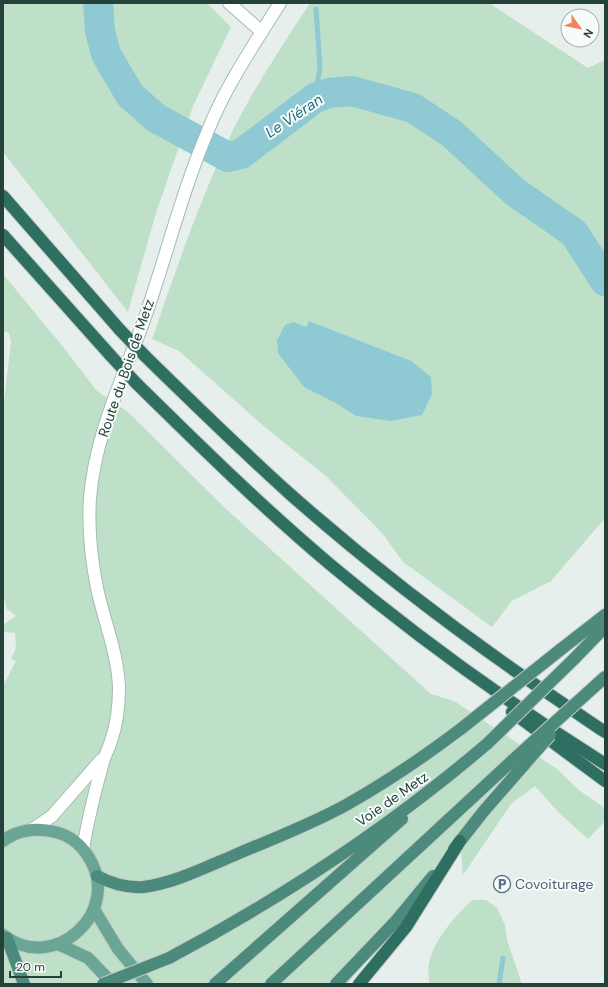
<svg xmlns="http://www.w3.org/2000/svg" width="608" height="987" viewBox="0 0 608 987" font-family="'DM Sans',sans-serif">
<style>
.green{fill:#bfe0c8}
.water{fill:#8ec9d4}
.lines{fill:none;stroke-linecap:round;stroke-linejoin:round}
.stream{stroke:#8ec9d4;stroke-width:5}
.river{stroke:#8ec9d4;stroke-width:30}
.minor-casing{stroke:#a8b8b2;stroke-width:14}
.secondary-casing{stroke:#a4bbb3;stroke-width:14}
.primary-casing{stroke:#c2cac8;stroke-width:14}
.trunk-casing{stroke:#c2cac8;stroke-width:14}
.motorway-casing{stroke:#c2cac8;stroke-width:14}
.minor{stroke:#fff;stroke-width:12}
.secondary{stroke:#fff;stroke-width:12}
.primary{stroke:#6aa596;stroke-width:12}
.trunk{stroke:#4c8a7c;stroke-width:12}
.motorway{stroke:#2f6f62;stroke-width:12}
.trunk-bridge-casing{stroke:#c2cac8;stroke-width:14;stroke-linecap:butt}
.motorway-bridge-casing{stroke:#c2cac8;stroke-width:14;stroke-linecap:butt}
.trunk-bridge{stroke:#4c8a7c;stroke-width:12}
.motorway-bridge{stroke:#2f6f62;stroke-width:12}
.labels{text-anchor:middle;stroke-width:4;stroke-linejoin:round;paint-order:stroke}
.street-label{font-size:14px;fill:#24423a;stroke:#f7fbf9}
.service-label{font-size:14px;fill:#4e5e75;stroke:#f7fbf9;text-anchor:start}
.water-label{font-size:15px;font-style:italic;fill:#1c6f80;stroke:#f7fbf9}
</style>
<rect width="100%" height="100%" fill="#e6efeb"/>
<g class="green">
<polygon points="3,3 207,3 231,27 193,106 156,213 128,312 3,152"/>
<path d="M310,3H489L588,68L605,60V518L551,581L512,601L492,627L403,562L382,533L327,477L266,428L179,351L152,339C176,270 200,199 232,132C254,87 283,45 310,3Z"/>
<polygon points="3,274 60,343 97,391 128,412 225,508 431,694 454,701 557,769 580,791 605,808 605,821 588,839 559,813 535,786 511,804 463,875 460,842 431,887 347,984 3,984 3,686 16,661 11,659 16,648 15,633 3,632 3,625 16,616 7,609 3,595 3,410 11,342 9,333 3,331"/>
<path d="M472,900H486L497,908L505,925L507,940L522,984H430C421,952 451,921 472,900Z"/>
</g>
<polygon class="water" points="309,321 411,361 431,377 432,394 422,415 390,421 356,416 334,402 304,387 278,353 277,340 285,325 293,322 306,327"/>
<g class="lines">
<g class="stream">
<polyline points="315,98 320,67 316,9"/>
<polyline points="499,984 503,958"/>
</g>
<polyline class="river" points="98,3 100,31 106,54 130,95 156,118 228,157 241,154 315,98 329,93 352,91 413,108 451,133 515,192 574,233 605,281"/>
<g class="minor-casing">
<polyline id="minor" points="229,3 262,32"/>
</g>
<g class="secondary-casing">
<g id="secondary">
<polyline points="33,829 52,816 101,760"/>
<path d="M83,849C88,819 95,791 103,762C105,755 109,748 111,741C117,724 119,706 119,688C118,654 104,621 97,588C91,558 88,528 90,498C95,436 122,380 143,323C166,258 182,191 209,128C227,84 255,43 280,3"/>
</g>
</g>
<g class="primary-casing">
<g id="primary">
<path d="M3,841C17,830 37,827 55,832C69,835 80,844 88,856C124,911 54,975 3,935"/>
<polyline points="94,909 118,949 147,984"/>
<polyline points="58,944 88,958 113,984"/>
</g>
</g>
<g class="trunk-casing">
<g id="trunk">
<polyline points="560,650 605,615"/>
<polyline points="574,659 605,627"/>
<polyline points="584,696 605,677"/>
<polyline points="454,849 483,812 523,766"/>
<path d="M97,876C112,884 126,888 143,887C175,883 206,867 235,855C272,839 310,825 346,805C387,782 425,756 462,728"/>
<polyline points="7,938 24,984"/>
<path d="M169,958C282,898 391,826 488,743"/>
<polyline points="215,984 402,819"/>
<polyline points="271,984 513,760"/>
<polyline points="336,984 395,922 433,876"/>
</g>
</g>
<g class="motorway-casing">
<g id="motorway">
<polyline points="3,196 120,330"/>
<polyline points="3,235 111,356"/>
<path d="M145,356C193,403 240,449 290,494C368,563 451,627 537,686C560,701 582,717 605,732"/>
<path d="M136,383C200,446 263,508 332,566C418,638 510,704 605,764"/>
<polyline points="512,712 605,781"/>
<polyline points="359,984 406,927 460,841"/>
</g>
</g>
<use href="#minor" class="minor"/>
<use href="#secondary" class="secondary"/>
<use href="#primary" class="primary"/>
<use href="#trunk" class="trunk"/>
<use href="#motorway" class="motorway"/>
<g class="trunk-bridge-casing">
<g id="trunk-bridge">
<polyline points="462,728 560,650"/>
<polyline points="488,743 574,659"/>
<polyline points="513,760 584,696"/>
<polyline points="523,766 550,735"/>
<polyline points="103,984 169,958"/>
</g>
</g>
<g class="motorway-bridge-casing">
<g id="motorway-bridge">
<polyline points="120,330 145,356"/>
<polyline points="111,356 136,383"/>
</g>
</g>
<use href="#trunk-bridge" class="trunk-bridge"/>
<use href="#motorway-bridge" class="motorway-bridge"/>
</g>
<defs>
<g id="parking-ring" transform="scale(0.9)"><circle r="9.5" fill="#f7fbf9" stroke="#5c6f8a" stroke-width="1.5"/><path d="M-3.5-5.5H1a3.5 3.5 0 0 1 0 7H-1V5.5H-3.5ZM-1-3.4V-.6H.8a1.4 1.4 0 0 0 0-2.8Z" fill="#5c6f8a"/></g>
</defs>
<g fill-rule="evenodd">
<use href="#parking-ring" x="502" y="884"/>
</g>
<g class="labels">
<g class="street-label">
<text transform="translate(126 368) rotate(-71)" y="5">Route du Bois de Metz</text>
<text transform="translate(392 799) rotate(-35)" y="5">Voie de Metz</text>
</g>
<g class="service-label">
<text x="515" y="889">Covoiturage</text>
</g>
<g class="water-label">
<text transform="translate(294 116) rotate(-34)" y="5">Le Viéran</text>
</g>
</g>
<rect width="608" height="987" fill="none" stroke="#24423a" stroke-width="8"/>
<g transform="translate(580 28) rotate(123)"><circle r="19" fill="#f7fbf9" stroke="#a3b1ad"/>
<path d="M0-3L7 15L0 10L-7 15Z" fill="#f4845f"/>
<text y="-6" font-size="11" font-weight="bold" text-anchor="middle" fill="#24423a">N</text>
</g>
<path d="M10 971v6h51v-6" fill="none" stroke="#24423a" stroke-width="2"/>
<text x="16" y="971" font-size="12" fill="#24423a" stroke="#f7fbf9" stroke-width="3" paint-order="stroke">20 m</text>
</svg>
